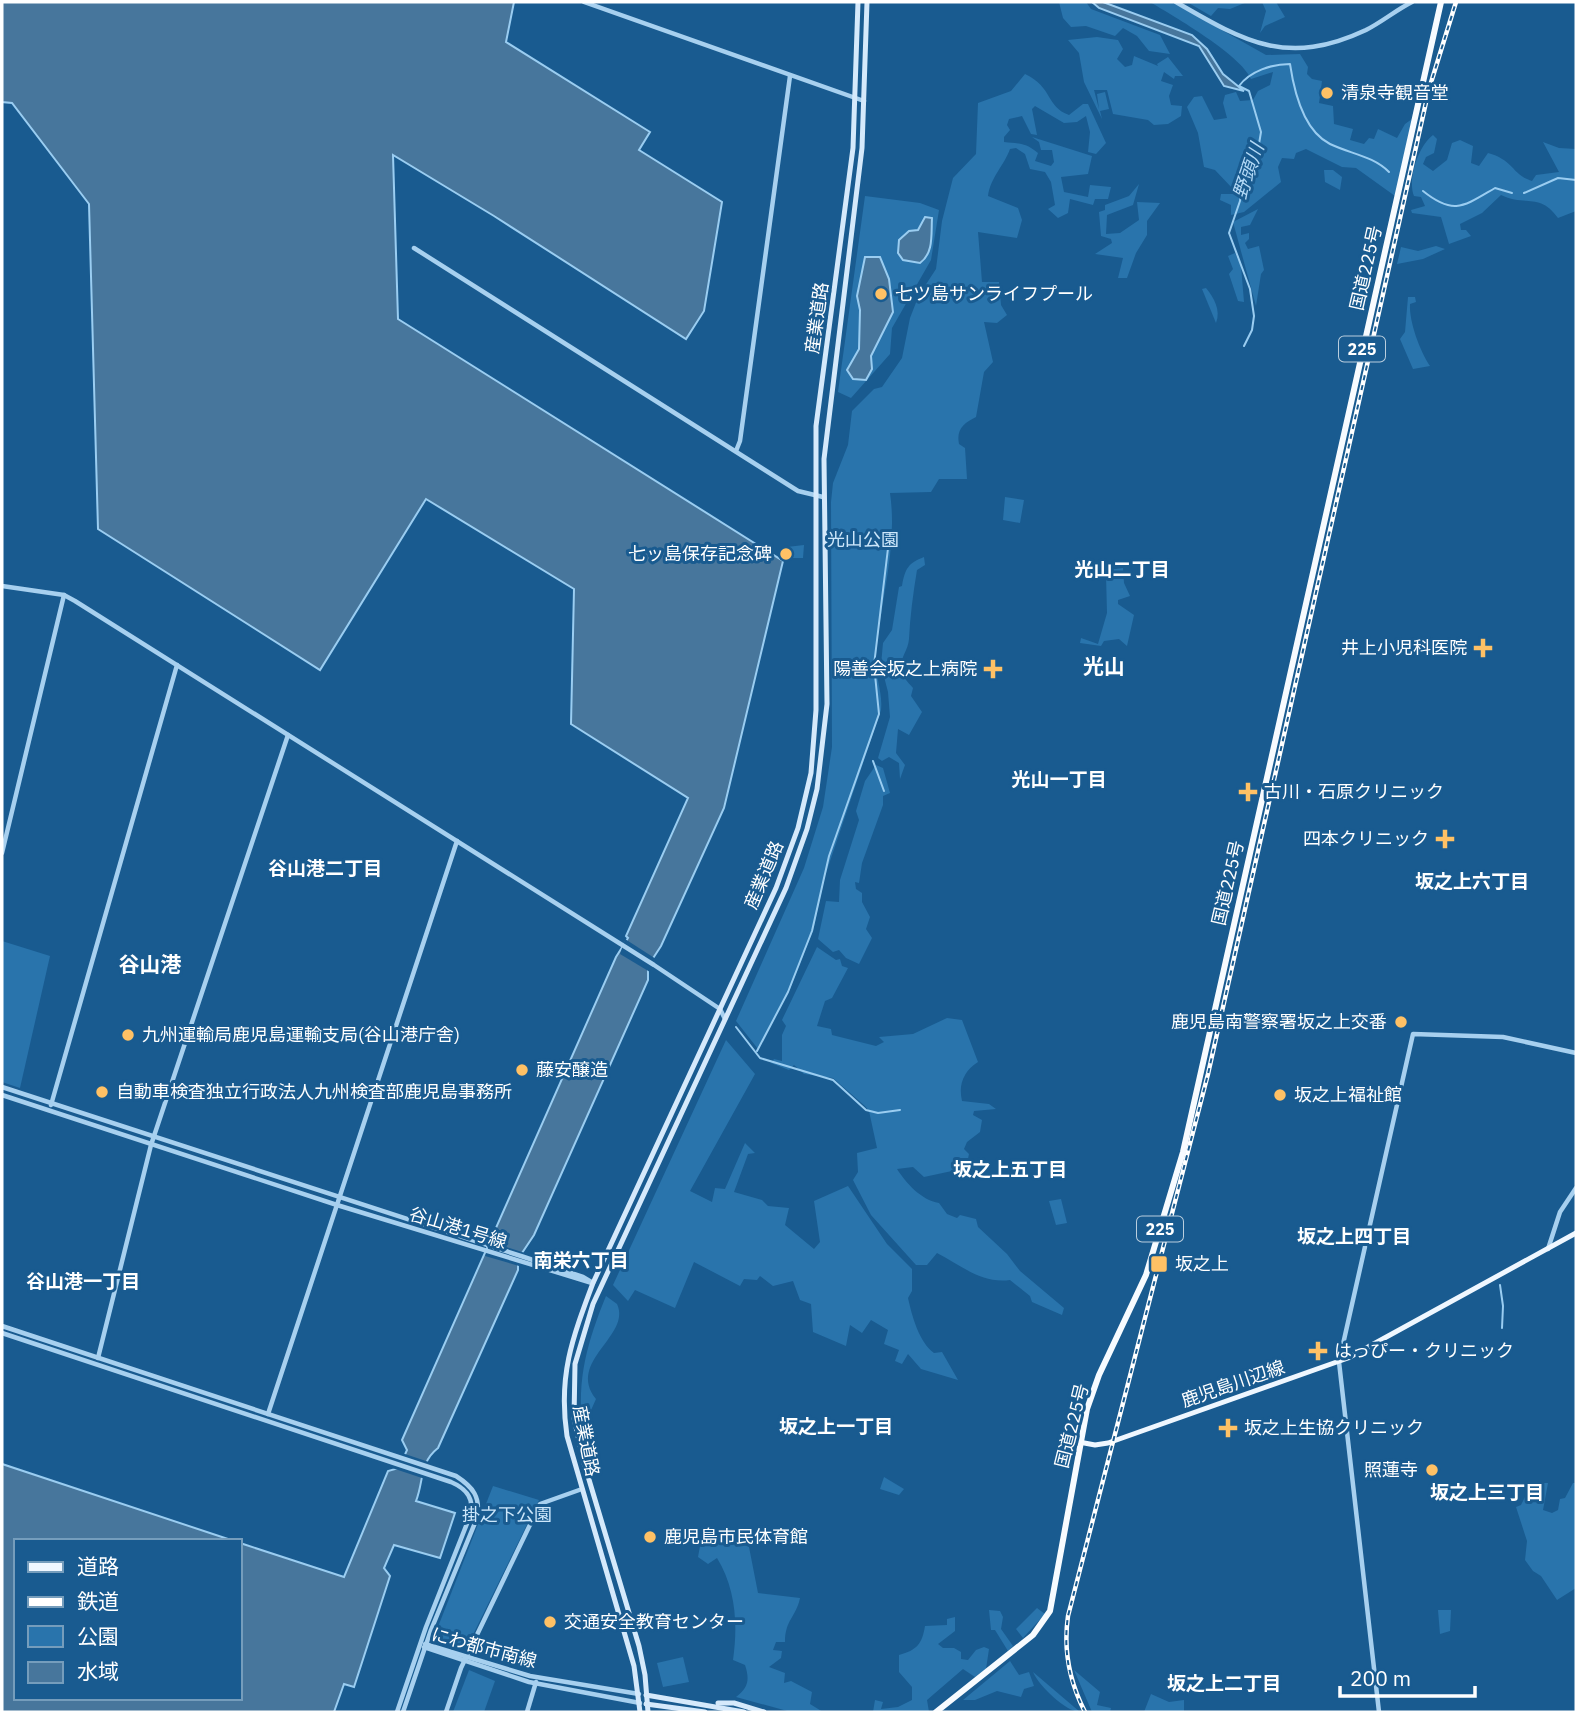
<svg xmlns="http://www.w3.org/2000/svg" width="1578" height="1714" viewBox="0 0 1578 1714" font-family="'IBM Plex Sans','Noto Sans JP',sans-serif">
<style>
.green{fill:#2974ac}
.water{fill:#47769c;stroke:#9acdf1;stroke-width:2}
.pier{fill:#195b90}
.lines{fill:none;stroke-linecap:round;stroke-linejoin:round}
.stream{stroke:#9acdf1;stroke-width:2}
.tertiary{stroke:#a7d0ef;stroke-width:4.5}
.secondary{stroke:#d5e9fb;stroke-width:5}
.primary{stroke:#eff7ff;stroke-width:5}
.trunk{stroke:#f7fbff;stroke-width:6}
.rail-casing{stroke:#fff;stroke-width:4.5}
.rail{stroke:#195b90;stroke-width:2;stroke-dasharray:5;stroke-linecap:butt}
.poi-dot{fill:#ffc165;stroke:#195b90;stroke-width:2.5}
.labels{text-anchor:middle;stroke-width:6;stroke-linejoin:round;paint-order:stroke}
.shield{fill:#195b90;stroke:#bacede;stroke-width:2}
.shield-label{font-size:16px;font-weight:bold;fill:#fff}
.poi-label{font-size:18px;fill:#fff;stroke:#195b90;text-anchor:start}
.street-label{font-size:18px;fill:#fff;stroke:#195b90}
.park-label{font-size:18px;fill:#cde7fb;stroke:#195b90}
.water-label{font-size:19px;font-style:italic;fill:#b3d9f6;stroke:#195b90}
.neighbourhood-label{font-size:19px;font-weight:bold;fill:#fff;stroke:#195b90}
.quarter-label{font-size:21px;font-weight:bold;fill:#fff;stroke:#195b90}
</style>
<rect width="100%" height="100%" fill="#195b90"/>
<g class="green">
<polygon points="1059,2 1086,2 1091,9 1160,35 1170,54 1149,51 1137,36 1123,28 1115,36 1086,26 1071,27 1063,18"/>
<path d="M1150,2H1172L1266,55L1300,54L1308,67L1307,74L1312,79L1322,81L1319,103L1333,106L1334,124L1353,129L1350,140L1364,144L1369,138L1374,139L1378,129L1397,138L1405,124L1412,119L1395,196L1356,168L1342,167L1306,149L1296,153L1294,159L1282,158L1278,167L1281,182L1244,212L1231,215V205L1220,200L1221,194H1233V189L1215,170L1204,167L1198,133L1187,107L1194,97L1202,96L1214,120L1227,118L1223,103L1225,95L1236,92L1240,101L1253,100L1258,91L1270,85L1273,72L1251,79C1241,55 1175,17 1150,2Z"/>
<polygon points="1187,2 1247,2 1230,9 1218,8 1211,16"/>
<polygon points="1262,2 1276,2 1285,17 1265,26 1260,33 1266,11"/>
<polygon points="1097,37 1118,40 1123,49 1117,59 1125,67 1132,65 1134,56 1158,66 1157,64 1168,57 1183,76 1175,76 1174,79 1164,72 1161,81 1173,85 1169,96 1171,105 1182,106 1181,116 1168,124 1154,125 1148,120 1113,114 1107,90 1094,90 1099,109 1097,94 1105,92 1109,109 1100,111 1102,119 1084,82 1079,53 1068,40"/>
<path d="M1025,74C1053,87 1046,107 1069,115L1083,104H1088L1106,143L1096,154L1088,152L1090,132L1086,116L1077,122L1064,123L1035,106L1032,109L1037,135L1031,134L1022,116L1009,119L1007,125L1010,130L1004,137V142C1019,144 1025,142 1038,153L1035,161L1051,166L1054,162L1052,150H1041L1039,142L1032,137L1092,156L1088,174L1061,177L1064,192L1088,197L1090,185L1111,187L1108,199H1095L1093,205L1070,199L1068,213L1058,218L1048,209L1055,205L1051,182L1045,172L1030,169L1025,154L1016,148L1010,149C1005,164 990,178 988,196L1018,208L1022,220L1017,238L978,232L982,282H999L1001,305L1007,315L997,323L984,322L993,362L984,372L976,417C964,423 956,429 959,444L965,448L967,479H939L931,492L890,493C898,549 880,600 876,656C874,674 883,691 881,710L825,876L813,931L790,989L758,1049L736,1021L804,868L823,807L832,747L831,502L833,483L848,445L852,411L874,389L882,387L902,358L910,318L919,295L936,269L942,221L953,178L976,154L978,103L1011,91Z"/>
<path d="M1433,135L1437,139L1434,153L1426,157L1423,164L1433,171L1447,160L1452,143L1460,140L1473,146L1471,163L1479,166L1488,153C1514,160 1512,175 1532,181L1536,175L1559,172L1543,142L1559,148L1576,149V211L1558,218C1540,192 1525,207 1501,195L1482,213L1460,224L1461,230H1466L1471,236L1449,244L1441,217L1412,213L1411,210L1425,206L1421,197L1414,196C1407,179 1419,145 1433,135Z"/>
<polygon points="1324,170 1333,170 1342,177 1340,190 1325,182"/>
<polygon points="1139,184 1133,205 1107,215 1106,234 1120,233 1139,220 1137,202 1160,203 1147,221 1147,235 1136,253 1127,278 1118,278 1123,258 1095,254 1112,243 1111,239 1101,236 1099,212 1105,210 1105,205 1129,196"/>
<polygon points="865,196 920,203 939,210 931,260 892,328 890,354 851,398 838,392"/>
<polygon points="1258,209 1250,225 1241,227 1241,235 1249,233 1249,239 1245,243 1248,249 1259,246 1264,270 1261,274 1256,306 1233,222"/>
<polygon points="1436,246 1445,249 1423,259 1397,264 1401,247 1418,251"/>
<polygon points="1235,253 1241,266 1244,302 1238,301 1229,274 1233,269 1228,256"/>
<path d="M1206,288C1214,298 1221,310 1216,323L1202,289Z"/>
<path d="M1408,297H1415L1416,302L1410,304C1409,322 1420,351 1430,366L1413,369L1400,339L1405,332Z"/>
<polygon points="1005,497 1024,500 1020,523 1003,520"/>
<polygon points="804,545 803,558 786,558 780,553 787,547"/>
<path d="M924,557L925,565L917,570C913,594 910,617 909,639C908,651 900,657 901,669C902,677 908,682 913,688L911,696L922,712L909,735L898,729L896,753L905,765L900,779L899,763L889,757L882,761L878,758L890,717L888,692L881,665L883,643L892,630L899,587L902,586C905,569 908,563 924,557Z"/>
<polygon points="1123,568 1124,583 1130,596 1118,600 1118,604 1134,615 1127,646 1119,639 1104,641 1101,646 1080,643 1081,638 1098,644 1107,613 1106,575 1108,570"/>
<polygon points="876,765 883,768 890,793 883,796 883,805 862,863 859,883 855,882 856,889 862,893 862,902 870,917 866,929 872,938 859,964 846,958 839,950 833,952 818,939 826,901 839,902 840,880 859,820 856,811 865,781"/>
<polygon points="2,941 50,956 20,1088 2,1082"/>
<path d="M817,947L836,960L840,959L842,966L848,968L832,998L825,1001L817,1026L831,1029L832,1035L876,1046L884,1042L879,1037L913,1034L947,1018L962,1020L978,1062C964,1071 958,1084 962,1101L989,1104L996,1109L974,1111L973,1115L982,1120L980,1132L967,1142L964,1149L969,1154L966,1168L924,1177L913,1167L897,1169C906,1183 921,1200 939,1203L947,1214L957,1218L960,1215L976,1219L978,1227L1007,1254L1020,1271L1064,1308L1062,1315L1032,1302L1030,1296L1010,1280C982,1284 962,1266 937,1253L927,1265H916L871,1215L853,1180L858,1172L857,1153L877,1148L869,1111L865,1106L833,1078L804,1074L794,1065L789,1070L771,1063L774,1059L782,1061V1035L786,1026L782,1020Z"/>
<path d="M726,1040L755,1074L690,1191L712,1202L715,1188L725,1189L745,1143L755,1153L748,1154L734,1192L762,1200L768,1206L789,1208L785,1225L814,1249L820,1242L814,1201L848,1186L887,1244L912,1269V1291L908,1298C912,1316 919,1342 934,1353L942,1352L958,1380L921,1369L908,1354L902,1364L895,1361L899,1350L884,1344L888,1330L871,1320L862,1333L850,1325L846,1346L813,1332L811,1304L800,1300L793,1281L773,1286L760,1276L757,1280L744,1279L740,1286L694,1262L675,1308L635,1290L628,1301L613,1285Z"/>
<polygon points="1061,1199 1067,1223 1056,1225 1049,1201"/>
<path d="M606,1296L617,1304C632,1336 566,1361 596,1399L583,1428C576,1380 588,1340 606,1296Z"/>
<polygon points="884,1477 904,1489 899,1495 880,1489"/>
<polygon points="1540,1483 1548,1483 1543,1510 1552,1513 1558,1510 1560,1499 1565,1498 1573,1483 1576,1483 1576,1588 1557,1600 1541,1576 1533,1571 1525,1560 1527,1541 1516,1507 1521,1505 1525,1497 1537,1495"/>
<polygon points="493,1486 539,1500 467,1647 441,1642 436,1632"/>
<path d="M711,1538L718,1544L728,1538L749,1547L758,1593L800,1598C796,1617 785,1620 785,1642H776L773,1650L782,1651L781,1658L769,1667L785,1673L784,1683L791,1681L812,1692L810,1704L823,1712H791L736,1697C748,1688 750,1680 745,1665L733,1660C738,1625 736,1589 717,1558L708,1564L698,1557L700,1546Z"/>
<polygon points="1037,1608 1045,1614 1023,1638 1016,1629"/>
<polygon points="989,1610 1000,1611 1003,1617 1001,1629 1013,1646 1008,1651 995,1630 991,1630"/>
<polygon points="1438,1610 1451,1610 1450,1631 1440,1634"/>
<path d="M955,1617V1631L938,1644L943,1648H954L961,1652V1659L968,1660L976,1650L984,1647L989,1649L986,1669L975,1677L963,1669L927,1700L929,1712H873L875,1700L883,1702L881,1709L898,1707L912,1700V1687L899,1672V1655C917,1650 922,1644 925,1626L947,1625V1619Z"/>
<polygon points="683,1657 689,1682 663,1687 657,1663"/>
<polygon points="1010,1661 1019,1675 1029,1672 1034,1686 1024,1689 1021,1697 997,1691 975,1700 963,1700"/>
<polygon points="469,1670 495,1681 484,1712 453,1712"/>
<polygon points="1074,1670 1100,1692 1097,1705 1111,1708 1110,1712 1092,1712"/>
<path d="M1033,1672L1080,1712C1066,1712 1039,1686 1033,1672Z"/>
<polygon points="1151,1694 1169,1702 1184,1700 1184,1711 1144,1712"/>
</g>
<g class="water">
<path d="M2,2H514L506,42L650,132L639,150L722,202L704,311L686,339L494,216L393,155L398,319L783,561L724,808L661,946L648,966V980L534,1235L518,1259V1270L438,1448C419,1463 424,1481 416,1501L455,1513L440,1558L394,1545L384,1568L390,1576L354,1687L344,1684L334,1712H2V1464L234,1541H16V1698H240V1543L344,1577L388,1471L399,1468L407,1450L402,1440L616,957L628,938L626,936L688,798L571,724L574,589L426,499L320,670L98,529L89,204L12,103L2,102Z"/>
<polygon points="1092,2 1103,2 1192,35 1207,49 1223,74 1244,91 1224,86 1199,46 1099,8"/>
<path d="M925,217L932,218C931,234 934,253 920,263L903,260L898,253L899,240L909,231L918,230Z"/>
<polygon points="865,257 880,257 889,279 893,312 871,356 872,369 866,380 853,379 847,370 859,349 860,310 857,296"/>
</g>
<g class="pier">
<polygon points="625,939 656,959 650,972 620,954"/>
<polygon points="491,1242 525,1253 519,1266 485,1256"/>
<polygon points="402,1453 429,1462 425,1479 392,1468"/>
</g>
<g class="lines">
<g class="stream">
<path d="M1423,191C1454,216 1464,206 1495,188L1512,193"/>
<polyline points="1524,193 1558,178 1576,180"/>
<path d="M1244,346L1252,330L1254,316L1250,289L1229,233L1240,201L1243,176L1259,144L1261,132L1249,91L1239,86C1250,71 1272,64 1290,64C1294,91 1304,131 1330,144C1351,154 1373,156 1389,172"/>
<polyline points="873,761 884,791"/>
<polyline points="736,1027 760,1058 833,1080 866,1110 878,1113 900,1110"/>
<polyline points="757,1051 788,992 812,931 829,856 879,714 874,665 889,540 886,537"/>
<polyline points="1500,1285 1503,1306 1502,1328"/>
</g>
<g class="tertiary">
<polyline points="584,2 864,101"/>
<path d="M1176,2C1245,42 1287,67 1366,30C1382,22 1396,10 1412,2"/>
<polyline points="414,248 798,491 823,497"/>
<polyline points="736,451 740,441 790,76"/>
<polyline points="2,586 64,595 75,601 654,965 720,1009 725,1019"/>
<polyline points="2,853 64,595"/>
<polyline points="2,1087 524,1257 583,1277 593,1283"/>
<polyline points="2,1095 337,1205 592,1283"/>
<polyline points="51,1105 177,665"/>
<polyline points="1548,1249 1560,1212 1576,1188"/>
<path d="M2,1326L456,1476C473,1487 481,1497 477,1518L431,1630L403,1712"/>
<path d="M2,1333L451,1482C467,1489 475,1499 470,1516L426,1627L397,1712"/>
<polyline points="98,1358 151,1145 288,735"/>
<polyline points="268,1414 457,841"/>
<polyline points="425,1644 530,1676 639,1694"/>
<polyline points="424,1647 529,1682 640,1703"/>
<polyline points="446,1712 461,1668 540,1504 582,1489"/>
<polyline points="527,1712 536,1682"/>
<polyline points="1379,1712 1339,1362 1413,1034 1503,1037 1576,1053"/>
</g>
<g class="secondary">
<polyline points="646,1695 744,1712"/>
<polyline points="718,1703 734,1703 764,1712"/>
<polyline points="646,1704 705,1712"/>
<path d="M640,1712L634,1666L567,1436C558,1376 572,1339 593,1283L776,888L798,828L811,773L816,710V426L853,148L858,2"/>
<polyline points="648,1712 645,1675 639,1646 584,1463 574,1418 575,1364 593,1304 786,888 807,829 817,789 827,704 824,459 862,148 867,2"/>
</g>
<polyline class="primary" points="1079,1442 1095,1445 1108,1443 1348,1358 1576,1233"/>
<polyline class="trunk" points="936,1712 1033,1635 1050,1611 1087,1409 1099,1375 1146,1275 1183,1152 1441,2"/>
<g class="rail-casing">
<path id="rail" d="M1085,1712C1069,1681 1063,1651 1068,1616L1208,1074L1429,89L1456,2"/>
</g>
<use href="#rail" class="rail"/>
</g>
<g class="poi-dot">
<circle cx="1327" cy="93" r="7"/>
<circle cx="881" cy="294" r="7"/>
<circle cx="786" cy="554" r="7"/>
<path d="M1479.5 637.5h7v7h7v7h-7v7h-7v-7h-7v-7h7z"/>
<path d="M989.5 658.5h7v7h7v7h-7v7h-7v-7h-7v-7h7z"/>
<path d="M1244.5 781.5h7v7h7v7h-7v7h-7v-7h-7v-7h7z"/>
<path d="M1441.5 828.5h7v7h7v7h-7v7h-7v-7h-7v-7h7z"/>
<circle cx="1401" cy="1022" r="7"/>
<circle cx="128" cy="1035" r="7"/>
<circle cx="522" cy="1070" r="7"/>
<circle cx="102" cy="1092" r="7"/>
<circle cx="1280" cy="1095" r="7"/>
<rect x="1150" y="1255" width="18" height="18" rx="3.5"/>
<path d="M1314.5 1340.5h7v7h7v7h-7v7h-7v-7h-7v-7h7z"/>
<path d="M1224.5 1417.5h7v7h7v7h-7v7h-7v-7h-7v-7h7z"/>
<circle cx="1432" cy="1470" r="7"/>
<circle cx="650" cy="1537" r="7"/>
<circle cx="550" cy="1622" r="7"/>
</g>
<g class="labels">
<g class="shield">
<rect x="1339" y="336.5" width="46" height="25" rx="5"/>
<rect x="1137" y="1216.5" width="46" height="25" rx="5"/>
</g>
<g class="shield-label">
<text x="1362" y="355">225</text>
<text x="1160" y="1235">225</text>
</g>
<g class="poi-label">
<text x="1341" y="99">清泉寺観音堂</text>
<text x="895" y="300">七ツ島サンライフプール</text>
<text x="772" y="560" text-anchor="end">七ッ島保存記念碑</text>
<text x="1467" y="654" text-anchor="end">井上小児科医院</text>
<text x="977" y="675" text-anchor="end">陽善会坂之上病院</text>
<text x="1264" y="798">古川・石原クリニック</text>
<text x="1429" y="845" text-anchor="end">四本クリニック</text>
<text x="1387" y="1028" text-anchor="end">鹿児島南警察署坂之上交番</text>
<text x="142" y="1041">九州運輸局鹿児島運輸支局(谷山港庁舎)</text>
<text x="536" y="1076">藤安醸造</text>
<text x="116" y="1098">自動車検査独立行政法人九州検査部鹿児島事務所</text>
<text x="1294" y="1101">坂之上福祉館</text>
<text x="1175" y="1270">坂之上</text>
<text x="1334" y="1357">はっぴー・クリニック</text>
<text x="1244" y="1434">坂之上生協クリニック</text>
<text x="1418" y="1476" text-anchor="end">照蓮寺</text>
<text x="664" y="1543">鹿児島市民体育館</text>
<text x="564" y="1628">交通安全教育センター</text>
</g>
<g class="street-label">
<text transform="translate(1366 268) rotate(-77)" y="6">国道225号</text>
<text transform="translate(817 318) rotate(-82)" y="6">産業道路</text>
<text transform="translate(764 875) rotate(-67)" y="6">産業道路</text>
<text transform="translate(1228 883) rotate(-77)" y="6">国道225号</text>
<text transform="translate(458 1228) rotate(17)" y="6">谷山港1号線</text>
<text transform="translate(1233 1384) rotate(-19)" y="6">鹿児島川辺線</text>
<text transform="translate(1072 1426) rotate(-76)" y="6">国道225号</text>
<text transform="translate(586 1441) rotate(79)" y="6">産業道路</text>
<text transform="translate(484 1648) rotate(15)" y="6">にわ都市南線</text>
</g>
<g class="park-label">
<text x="863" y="546">光山公園</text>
<text x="507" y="1521">掛之下公園</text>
</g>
<g class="water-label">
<text transform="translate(1248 171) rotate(-71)" y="7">野頭川</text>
</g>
<g class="neighbourhood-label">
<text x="1122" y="576">光山二丁目</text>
<text x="1059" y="786">光山一丁目</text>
<text x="325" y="875">谷山港二丁目</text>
<text x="1472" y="888">坂之上六丁目</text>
<text x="1010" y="1176">坂之上五丁目</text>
<text x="1354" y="1243">坂之上四丁目</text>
<text x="581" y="1267">南栄六丁目</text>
<text x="83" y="1288">谷山港一丁目</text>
<text x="836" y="1433">坂之上一丁目</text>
<text x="1487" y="1499">坂之上三丁目</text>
<text x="1224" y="1690">坂之上二丁目</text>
</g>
<g class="quarter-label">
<text x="1104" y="674">光山</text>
<text x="150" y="972">谷山港</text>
</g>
</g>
<rect width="1578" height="1714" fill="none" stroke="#ffffff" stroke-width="7"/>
<rect x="14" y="1539" width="228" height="161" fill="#195b90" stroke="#759dbc" stroke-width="2"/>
<rect x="28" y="1562" width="35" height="10" fill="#eff7ff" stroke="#759dbc" stroke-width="2"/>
<text x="77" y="1574" font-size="21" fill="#ffffff">道路</text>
<rect x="28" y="1597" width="35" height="10" fill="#ffffff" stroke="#759dbc" stroke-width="2"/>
<text x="77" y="1609" font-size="21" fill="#ffffff">鉄道</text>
<rect x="28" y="1626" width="35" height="21" fill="#2974ac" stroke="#759dbc" stroke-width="2"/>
<text x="77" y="1644" font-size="21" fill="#ffffff">公園</text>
<rect x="28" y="1662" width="35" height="21" fill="#47769c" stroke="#759dbc" stroke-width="2"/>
<text x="77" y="1679" font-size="21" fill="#ffffff">水域</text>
<path d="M1340 1686v10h135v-10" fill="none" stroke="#ffffff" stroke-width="3.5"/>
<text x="1350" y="1686" font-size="21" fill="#ffffff" stroke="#195b90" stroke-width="5" paint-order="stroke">200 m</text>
</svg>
